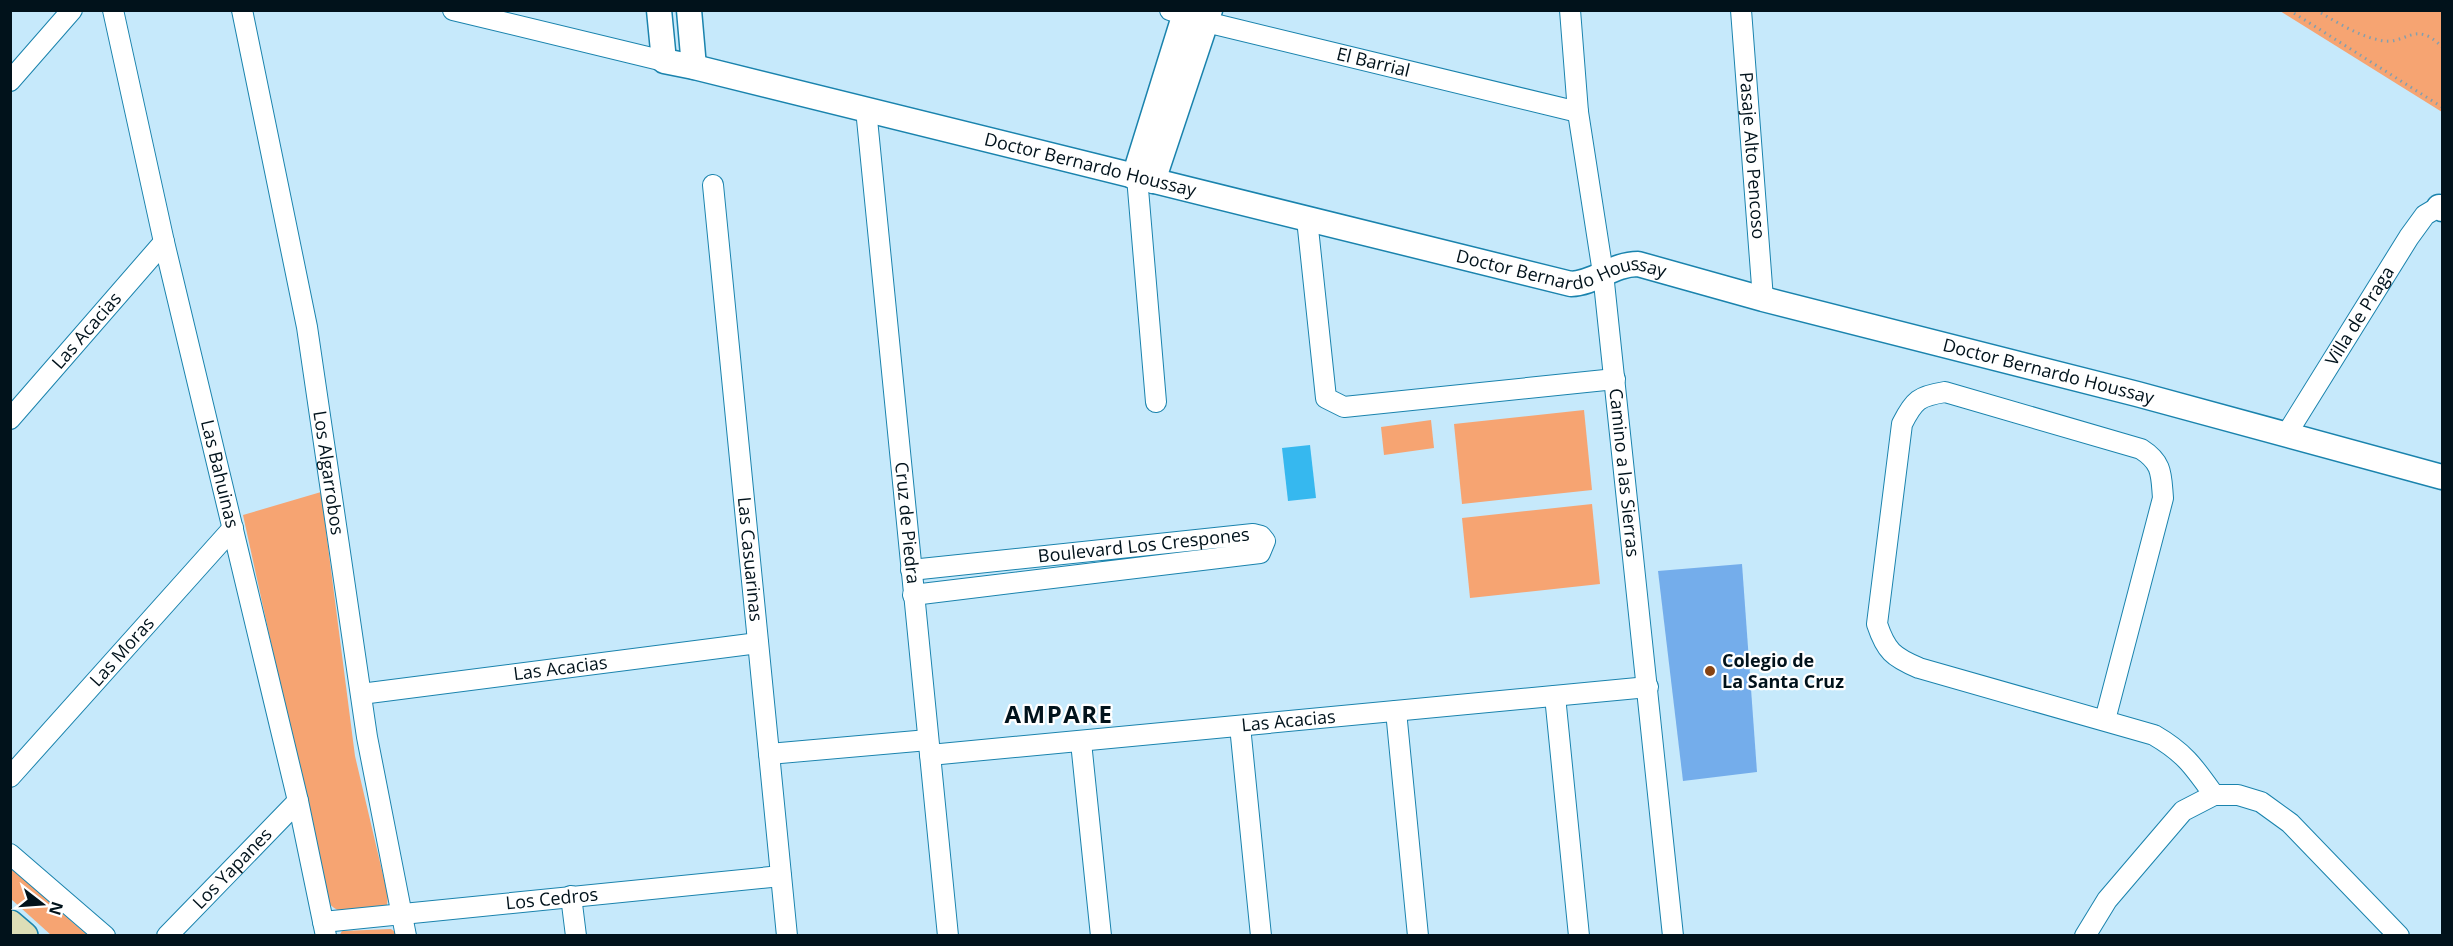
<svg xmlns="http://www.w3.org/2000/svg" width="2453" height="946" viewBox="0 0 2453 946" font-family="'Open Sans',sans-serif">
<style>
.green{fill:#f6a472}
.water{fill:#36b8ef}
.building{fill:#74adeb}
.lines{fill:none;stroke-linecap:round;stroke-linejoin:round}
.minor-casing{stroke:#1a83ad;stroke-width:22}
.tertiary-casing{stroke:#1a83ad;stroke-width:27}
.secondary-casing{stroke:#1a83ad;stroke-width:30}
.path{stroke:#839fae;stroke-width:3;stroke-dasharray:1.5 4.5;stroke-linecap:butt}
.minor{stroke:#fff;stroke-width:20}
.tertiary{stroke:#fff;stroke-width:24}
.secondary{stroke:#dddeb7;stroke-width:27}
.poi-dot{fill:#864313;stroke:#fff;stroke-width:2}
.labels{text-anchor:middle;stroke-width:4.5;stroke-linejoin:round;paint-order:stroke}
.street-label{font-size:18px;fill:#01121b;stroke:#fff}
.poi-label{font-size:18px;font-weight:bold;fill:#01121b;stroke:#fff;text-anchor:start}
.district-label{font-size:24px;font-weight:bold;letter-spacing:1.5px;fill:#01121b;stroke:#fff}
</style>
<rect width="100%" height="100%" fill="#c6e9fb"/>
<g class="green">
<polygon points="2280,11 2442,11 2442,112"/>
<polygon points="1584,410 1592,490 1462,504 1454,424"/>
<polygon points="1431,420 1434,448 1384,455 1381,427"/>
<path d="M321,492L355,756L388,896L387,905L382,909C363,910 336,920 327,899L243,515Z"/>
<polygon points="1592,504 1600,584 1470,598 1462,518"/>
<polygon points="10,868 11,868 87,935 51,935 11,899"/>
<polygon points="391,929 399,935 339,936 342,931"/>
</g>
<polygon class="water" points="1310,445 1316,498 1288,501 1282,448"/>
<polygon class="building" points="1742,564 1757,772 1683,781 1658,571"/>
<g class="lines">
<g class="minor-casing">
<g id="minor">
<path id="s1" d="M113,10L164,242L298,801L326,936"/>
<path id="s2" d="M242,10L307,327L367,737L406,936"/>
<polyline points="453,10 664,61"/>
<path id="s3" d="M1170,10L1206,22L1578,112"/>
<path id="s4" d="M1570,10L1578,112L1603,273L1673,936"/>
<path id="s5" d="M1741,10L1763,299"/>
<polyline points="10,81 72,10"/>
<path id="s6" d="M866,109L948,936"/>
<polyline points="1137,177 1156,402"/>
<path id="s7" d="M713,185L787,936"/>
<polyline points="1307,219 1326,398 1344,407 1615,379"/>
<path id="s8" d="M10,419L164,242"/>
<path id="s9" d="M2286,435L2409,237L2425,215L2442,205"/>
<path id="s10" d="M911,570L1253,534L1261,536L1265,541L1260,553L913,595"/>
<path id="s11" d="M361,694L758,643"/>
<polyline points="1555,696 1579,936"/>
<polyline points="1396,711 1418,936"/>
<path d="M2105,720L2163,498C2161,475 2163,463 2141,449L1945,392C1919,396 1914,400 1902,424L1877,624C1886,651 1893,657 1919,668L2154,735C2185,753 2194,767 2214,795"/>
<polyline points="1240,726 1261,936"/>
<polyline points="1081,742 1101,936"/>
<polyline points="769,754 928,740"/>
<path id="s12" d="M930,755L1648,687"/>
<path id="s13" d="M10,777L233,528"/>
<polyline points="10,854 105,936"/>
<polyline points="571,896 576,936"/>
<path id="s14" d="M323,922L781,876"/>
<path id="s15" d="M167,936L298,801"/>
<polyline points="2085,936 2107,900 2183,811 2214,795 2238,795 2261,802 2290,823 2399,936"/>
</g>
</g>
<g class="tertiary-casing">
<g id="tertiary">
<path id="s16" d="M659,10L664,61L694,67L1571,284C1595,283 1613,264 1638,264L1763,299L2137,394L2442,477"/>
<polyline points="689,10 694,67"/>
<polyline points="1134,177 1186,10"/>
<polyline points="1153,181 1210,10"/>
<polyline points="2439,207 2442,209"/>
</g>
</g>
<g class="secondary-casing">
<polyline id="secondary" points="10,924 24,936"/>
</g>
<g class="path">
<polyline points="2289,10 2442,107"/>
<path d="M2316,10C2335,21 2356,35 2379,40C2406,47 2414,18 2442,47"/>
</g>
<use href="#minor" class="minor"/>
<use href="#tertiary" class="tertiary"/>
<use href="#secondary" class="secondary"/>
</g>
<circle class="poi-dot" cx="1710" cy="671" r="6"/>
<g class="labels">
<g class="street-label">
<text dy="6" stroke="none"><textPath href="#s3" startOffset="210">El Barrial</textPath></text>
<text dy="6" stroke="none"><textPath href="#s5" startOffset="146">Pasaje Alto Pencoso</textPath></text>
<text dy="6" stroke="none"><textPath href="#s16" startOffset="490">Doctor Bernardo Houssay</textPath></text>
<text dy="6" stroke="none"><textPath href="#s16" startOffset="976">Doctor Bernardo Houssay</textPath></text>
<text dy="6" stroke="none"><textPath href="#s9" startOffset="140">Villa de Praga</textPath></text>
<text dy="6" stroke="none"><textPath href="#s8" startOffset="117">Las Acacias</textPath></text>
<text dy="6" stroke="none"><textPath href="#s16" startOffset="1480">Doctor Bernardo Houssay</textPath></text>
<text dy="6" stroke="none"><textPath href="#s2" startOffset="471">Los Algarrobos</textPath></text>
<text dy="6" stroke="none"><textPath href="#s1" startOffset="476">Las Bahuinas</textPath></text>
<text dy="6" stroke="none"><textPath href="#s4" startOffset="466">Camino a las Sierras</textPath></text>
<text dy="6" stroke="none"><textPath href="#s6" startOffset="416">Cruz de Piedra</textPath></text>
<text dy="6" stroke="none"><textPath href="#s10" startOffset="234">Boulevard Los Crespones</textPath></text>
<text dy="6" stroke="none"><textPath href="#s7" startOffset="376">Las Casuarinas</textPath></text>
<text dy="6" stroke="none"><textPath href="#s13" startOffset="168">Las Moras</textPath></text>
<text dy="6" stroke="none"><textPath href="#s11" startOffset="201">Las Acacias</textPath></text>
<text dy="6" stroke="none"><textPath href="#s12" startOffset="360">Las Acacias</textPath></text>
<text dy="6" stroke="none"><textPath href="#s15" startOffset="94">Los Yapanes</textPath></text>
<text dy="6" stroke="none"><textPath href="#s14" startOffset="230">Los Cedros</textPath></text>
</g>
<g class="poi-label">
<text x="1722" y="667">Colegio de<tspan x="1722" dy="21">La Santa Cruz</tspan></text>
</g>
<g class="district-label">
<text x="1059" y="723">AMPARE</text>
</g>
</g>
<rect width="2453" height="946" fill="none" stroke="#01121b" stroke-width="24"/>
<g transform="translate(42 904) rotate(107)" stroke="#ffffff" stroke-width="4.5" paint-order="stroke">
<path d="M0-4.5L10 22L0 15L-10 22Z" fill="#01121b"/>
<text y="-9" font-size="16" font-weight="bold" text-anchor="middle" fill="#01121b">N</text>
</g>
</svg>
